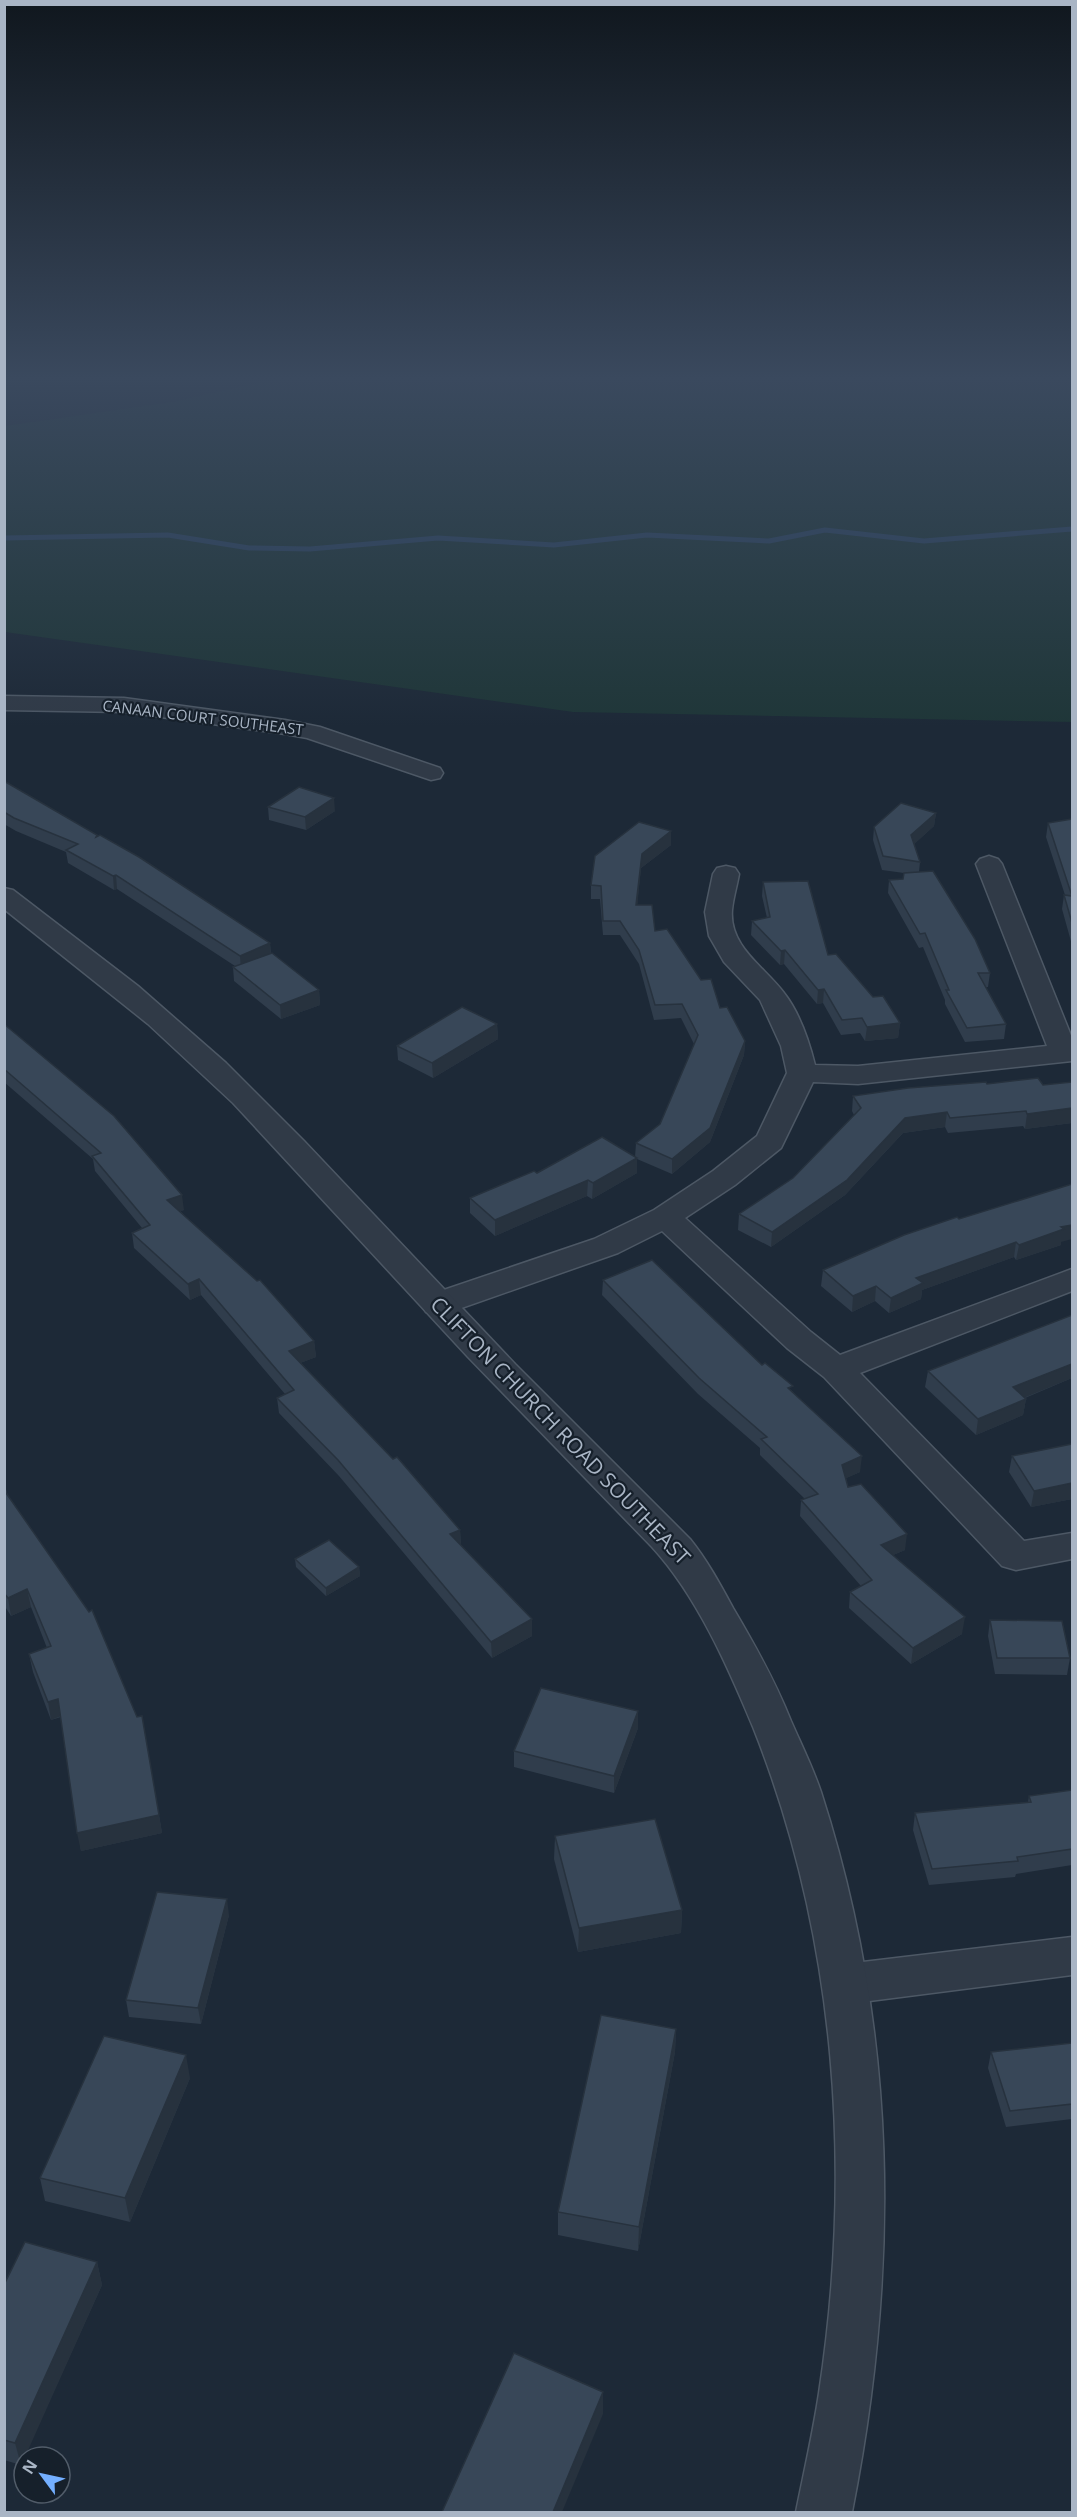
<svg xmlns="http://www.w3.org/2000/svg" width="1077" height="2517" viewBox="0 0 1077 2517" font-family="'Open Sans',sans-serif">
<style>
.green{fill:#1f3638}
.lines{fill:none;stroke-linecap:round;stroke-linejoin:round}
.stream{stroke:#2c435e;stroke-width:5}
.minor-casing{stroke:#4d5865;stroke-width:3}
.tertiary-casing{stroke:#4d5865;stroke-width:3}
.minor{fill:#303a47;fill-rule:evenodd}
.tertiary{fill:#303a47;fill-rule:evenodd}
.wall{fill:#303d4c}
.shaded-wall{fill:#27323e}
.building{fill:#384758;stroke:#27323e;stroke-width:1.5}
.labels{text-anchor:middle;stroke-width:4.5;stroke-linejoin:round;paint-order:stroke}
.far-street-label{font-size:15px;fill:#a9b5c5;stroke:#16202b}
.near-street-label{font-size:21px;fill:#a9b5c5;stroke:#16202b}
</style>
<rect width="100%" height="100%" fill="#1d2937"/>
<polygon class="green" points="295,375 1072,375 1072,722 573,712 5,632 5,426 172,402"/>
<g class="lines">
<polyline class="stream" points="4,538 168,535 249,548 310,549 438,538 554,545 647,535 769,541 825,530 924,541 1072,529"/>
<g class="minor-casing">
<g id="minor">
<polygon points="4,696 124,698 285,720 320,727 440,768 443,773 440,778 431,780 307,738 285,734 124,712 4,710"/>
<path d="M989,856L998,859L1002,864L1072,1038V1061L858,1084L813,1082L781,1148L735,1185L685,1218L811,1332L840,1355L1072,1269V1291L860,1373L1024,1541L1072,1533V1559L1016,1570L1002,1566L824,1377L787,1348L662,1231L618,1253L450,1312L438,1315L426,1312L421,1304L426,1296L594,1239L654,1210L713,1171L757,1136L787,1073L781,1046L760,1000L724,962L709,936L705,912L713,874L717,868L726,866L735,868L739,874C737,886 733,898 732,910C729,947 765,967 784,993C799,1012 809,1041 815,1065L858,1066L1047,1046L976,864L980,859Z"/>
<polygon points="1072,1937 1072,1975 846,2004 830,1998 823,1984 830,1970 846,1964"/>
</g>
</g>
<g class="tertiary-casing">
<path id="tertiary" d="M4,888L13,890L138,986L226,1063L304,1141L515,1364L690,1539C707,1560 720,1584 733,1608C755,1645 775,1681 791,1721C801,1744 813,1768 821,1792C898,2031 900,2268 852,2512H796C804,2472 813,2433 819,2393C853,2170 837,1938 753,1727C728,1667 697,1596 652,1547L468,1357L233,1103L148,1024L4,909Z"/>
</g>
<use href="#minor" class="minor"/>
<use href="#tertiary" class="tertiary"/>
</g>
<g class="wall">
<polygon points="4,781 97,835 97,837 270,943 271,954 319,990 320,1005 281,1019 234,981 233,967 235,966 117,889 114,890 68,863 66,852 16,831 4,824"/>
<polygon points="268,807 335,811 306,830 269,820"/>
<polygon points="936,813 934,826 914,844 920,862 919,872 990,973 988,987 986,987 1006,1024 1004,1039 965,1042 945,1004 945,1000 923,947 919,948 888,893 889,880 903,879 904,873 882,870 873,840 874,827"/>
<polygon points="1072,820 1072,945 1062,909 1064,895 1065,895 1046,837 1048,823"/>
<polygon points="671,831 671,845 641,868 637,905 655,931 720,1008 745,1041 744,1055 710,1142 672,1174 637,1159 637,1173 592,1199 587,1196 495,1236 470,1213 470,1198 537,1173 635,1157 636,1143 660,1124 694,1044 681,1018 654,1020 639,964 620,935 603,935 600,899 591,899 591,885"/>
<polygon points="763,882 828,955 900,1023 898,1038 865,1041 860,1033 841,1035 823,1003 817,1004 784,964 780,965 751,935 752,921 767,918 762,896"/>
<polygon points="4,1024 184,1210 180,1211 314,1341 316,1357 300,1363 460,1530 461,1546 532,1636 492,1658 339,1476 279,1413 277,1398 285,1394 201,1295 190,1300 134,1248 132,1233 142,1228 95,1171 93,1159 4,1082"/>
<polygon points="497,1024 498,1039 433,1078 398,1060 397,1046"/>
<polygon points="1072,1082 1072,1123 1025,1129 1023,1126 948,1133 945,1127 903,1133 845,1195 771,1247 738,1230 739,1214 793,1178 854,1115 852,1111 853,1096 987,1084 1043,1085"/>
<polygon points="959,1219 1061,1242 1061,1245 1016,1260 1014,1257 922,1290 921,1299 889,1313 875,1301 852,1312 821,1286 823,1270"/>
<polygon points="603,1280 762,1365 792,1391 860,1472 846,1478 848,1487 905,1550 893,1555 962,1634 911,1664 849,1608 850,1592 861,1586 800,1516 801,1500 805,1499 760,1455 760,1448 698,1394 602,1295"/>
<polygon points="928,1371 1072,1378 1025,1398 1026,1399 1023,1415 976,1435 925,1387"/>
<polygon points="1072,1444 1072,1499 1031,1507 1009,1472 1012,1456"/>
<polygon points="4,1481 7,1493 159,1815 162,1833 81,1851 61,1717 51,1720 33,1672 29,1654 47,1648 31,1607 11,1616 4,1605"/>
<polygon points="295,1559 359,1567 360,1576 326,1596 296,1567"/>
<polygon points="990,1620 1070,1658 1067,1675 995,1674 988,1636"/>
<polygon points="638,1728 614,1793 514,1767 514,1751"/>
<polygon points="1072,1790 1072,1865 1016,1874 1015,1877 929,1885 913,1830 915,1813 1028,1802 1029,1796"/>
<polygon points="555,1836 682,1910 681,1933 578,1952 554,1859"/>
<polygon points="229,1915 201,2024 129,2017 126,2000"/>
<polygon points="676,2029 675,2052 638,2251 558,2235 558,2212"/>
<polygon points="1072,2043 1072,2119 1006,2127 988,2068 991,2052"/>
<polygon points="190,2078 130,2222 45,2201 40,2178"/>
<polygon points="97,2262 102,2285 24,2457 21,2465 4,2460 4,2285"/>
</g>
<g class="shaded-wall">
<polygon points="334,798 335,811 306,830 305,817"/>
<polygon points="936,813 934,826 910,848 911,835"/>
<polygon points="671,831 671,845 641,868 636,919 636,905 642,854"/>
<polygon points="116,875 117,889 114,890 113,876"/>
<polygon points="270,943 271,957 241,970 240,956"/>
<polygon points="785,950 784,964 780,965 781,951"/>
<polygon points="824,989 823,1003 817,1004 818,990"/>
<polygon points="319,990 320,1005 281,1019 280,1005"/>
<polygon points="900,1023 898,1038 865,1041 867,1027"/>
<polygon points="497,1024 498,1039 433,1078 432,1063"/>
<polygon points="745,1041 744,1055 710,1142 672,1174 672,1159"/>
<polygon points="1072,1108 1072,1123 1025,1129 1027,1114"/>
<polygon points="947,1112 945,1127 903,1133 845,1195 771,1247 772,1232 905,1118"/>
<polygon points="637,1158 637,1173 592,1199 593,1183"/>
<polygon points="588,1180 587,1196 495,1236 495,1220"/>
<polygon points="182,1195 184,1210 169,1215 167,1200"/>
<polygon points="1072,1225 1072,1239 1061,1242 1061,1245 1016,1260 1019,1245 1061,1227"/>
<polygon points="1016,1242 1014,1257 922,1290 921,1299 889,1313 891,1298 916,1278"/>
<polygon points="199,1279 201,1295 190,1300 188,1284"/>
<polygon points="876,1286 875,1301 852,1312 853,1296"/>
<polygon points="314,1341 316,1357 290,1367 289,1351"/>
<polygon points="1072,1364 1072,1378 1011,1403 1013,1387"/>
<polygon points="1026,1399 1023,1415 976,1435 978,1419"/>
<polygon points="862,1456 860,1472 840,1481 842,1465"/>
<polygon points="1072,1483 1072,1499 1031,1507 1034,1491"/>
<polygon points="460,1530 461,1546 450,1534"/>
<polygon points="907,1534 905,1550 879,1561 881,1545"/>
<polygon points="359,1567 360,1576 326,1596 326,1588"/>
<polygon points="27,1589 31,1607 11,1616 8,1598"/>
<polygon points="965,1617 962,1634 911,1664 913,1648"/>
<polygon points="532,1619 532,1636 492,1658 491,1642"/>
<polygon points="58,1699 61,1716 51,1720 48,1702"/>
<polygon points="638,1711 638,1728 614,1793 614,1776"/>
<polygon points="159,1815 162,1833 81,1851 77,1833"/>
<polygon points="227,1899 229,1915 201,2024 198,2008"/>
<polygon points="682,1910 681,1933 578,1952 579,1928"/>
<polygon points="676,2029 675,2052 638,2251 639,2227"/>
<polygon points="186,2055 190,2078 130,2222 125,2198"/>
<polygon points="97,2262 102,2285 25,2457 24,2457 21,2465 15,2443"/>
<polygon points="603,2392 603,2414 562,2512 553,2512"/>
</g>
<g class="building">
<polygon points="4,781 97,835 96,837 100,835 139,857 270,943 240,956 116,875 113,876 66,850 78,844 14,818 4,812"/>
<polygon points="299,787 334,798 305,817 268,807"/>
<polygon points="901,803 936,813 911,835 920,862 883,856 874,827"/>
<polygon points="1072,819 1072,923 1064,895 1072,896 1048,823"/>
<polygon points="639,822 671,831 642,854 636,905 652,905 655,931 667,929 701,980 711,979 720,1008 727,1007 745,1041 710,1128 672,1159 636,1143 660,1124 698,1035 682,1004 655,1005 639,950 620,921 603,921 601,886 591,885 595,856"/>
<polygon points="933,871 975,939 990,973 978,973 1006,1024 967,1028 946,990 949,990 925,933 920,934 889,880 903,879 904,873"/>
<polygon points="808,881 828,955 836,954 873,997 883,996 900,1023 867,1027 862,1018 842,1020 824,989 818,990 785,950 781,951 752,921 770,917 763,882"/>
<polygon points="272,953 319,990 280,1005 233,967"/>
<polygon points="462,1007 497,1024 432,1063 397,1046"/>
<polygon points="4,1024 114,1116 182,1195 167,1200 257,1281 260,1280 314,1341 289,1351 393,1459 397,1457 460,1530 450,1534 532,1619 491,1642 338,1460 277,1398 294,1390 199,1279 188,1284 132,1233 150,1225 92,1156 101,1153 4,1069"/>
<polygon points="1038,1078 1043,1085 1072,1082 1072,1108 1027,1114 1026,1111 950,1118 947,1112 905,1118 847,1180 772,1232 739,1214 793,1178 861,1108 853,1096 908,1088 986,1082 987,1084"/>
<polygon points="602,1137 637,1158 593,1183 588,1180 495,1220 470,1198 534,1171 537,1173"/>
<polygon points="1072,1184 1072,1225 1061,1227 1064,1229 1019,1245 1016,1242 916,1278 923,1283 891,1298 876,1286 853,1296 823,1270 904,1235 957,1217 959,1219"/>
<polygon points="652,1260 762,1365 765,1363 793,1386 788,1388 862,1456 842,1465 848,1487 861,1484 907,1534 881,1545 965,1617 913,1648 850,1592 872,1580 801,1500 818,1494 761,1439 767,1437 699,1378 603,1280"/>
<polygon points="1072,1315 1072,1364 1013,1387 1026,1399 978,1419 928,1371"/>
<polygon points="1072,1444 1072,1483 1034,1491 1012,1456"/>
<polygon points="4,1490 89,1612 92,1610 137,1717 142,1716 159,1815 77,1833 58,1699 48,1702 29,1654 51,1646 27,1589 8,1598 4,1593"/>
<polygon points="329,1540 359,1567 326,1588 295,1559"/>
<polygon points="990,1620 1062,1621 1070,1658 997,1658"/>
<polygon points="541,1688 638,1711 614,1776 514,1751"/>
<polygon points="1072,1790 1072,1849 1017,1857 1018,1861 932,1869 915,1813 1031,1802 1029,1796"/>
<polygon points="655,1819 682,1910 579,1928 555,1836"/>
<polygon points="157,1892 227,1899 198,2008 126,2000"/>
<polygon points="601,2015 676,2029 639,2227 558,2212"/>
<polygon points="104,2036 186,2055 125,2198 40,2178"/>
<polygon points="1072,2043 1072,2104 1010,2111 991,2052"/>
<polygon points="25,2242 97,2262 15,2443 4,2440 4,2285"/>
<polygon points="514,2353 603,2392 553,2512 442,2512"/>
</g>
<linearGradient id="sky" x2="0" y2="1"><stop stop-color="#10171e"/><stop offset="0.52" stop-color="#3a495e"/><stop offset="1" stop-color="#3a495e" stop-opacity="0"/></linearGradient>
<rect width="1077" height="727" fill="url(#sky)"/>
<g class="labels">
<g class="far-street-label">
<text transform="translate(203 718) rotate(7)" y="5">CANAAN COURT SOUTHEAST</text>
</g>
<g class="near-street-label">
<text transform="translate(560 1431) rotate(46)" y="7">CLIFTON CHURCH ROAD SOUTHEAST</text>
</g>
</g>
<rect width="1077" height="2517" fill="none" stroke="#a9b5c5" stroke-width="12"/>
<g transform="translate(42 2475) rotate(303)"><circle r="28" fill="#16202b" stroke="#515c69" stroke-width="1.5"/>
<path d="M0-4.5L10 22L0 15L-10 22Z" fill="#74afff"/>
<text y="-9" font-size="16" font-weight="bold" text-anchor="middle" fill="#a9b5c5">N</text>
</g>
</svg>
